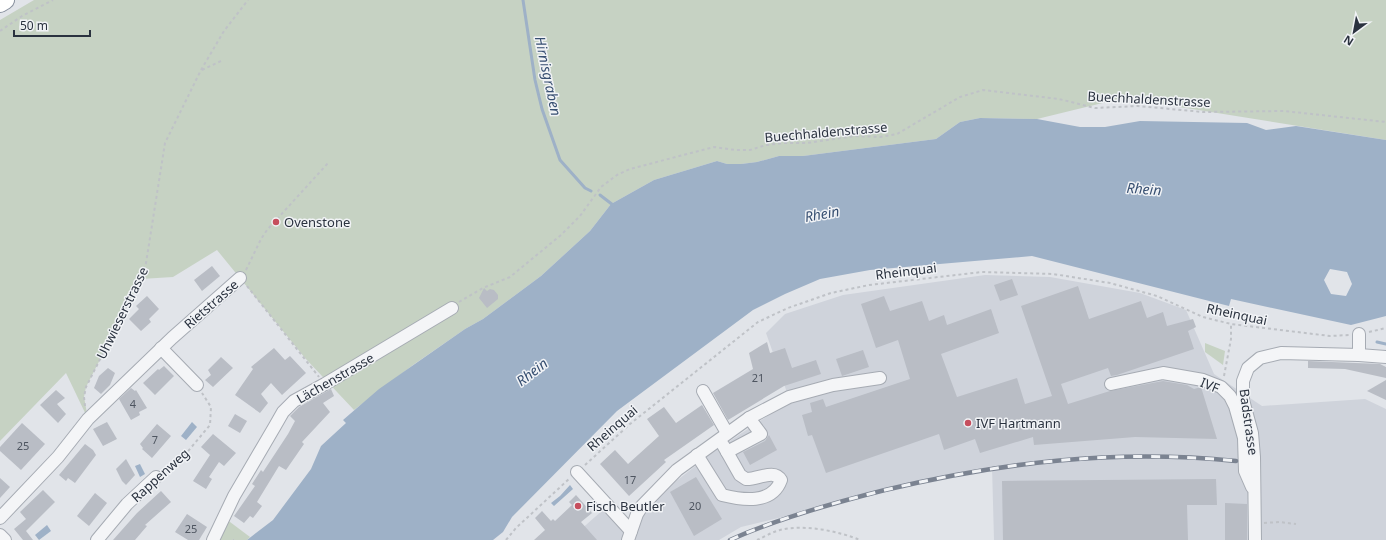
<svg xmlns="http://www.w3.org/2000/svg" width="1386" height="540" viewBox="0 0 1386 540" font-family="'Noto Sans',sans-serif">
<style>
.built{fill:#cfd3db}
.green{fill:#c6d2c3}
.water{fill:#9eb1c7;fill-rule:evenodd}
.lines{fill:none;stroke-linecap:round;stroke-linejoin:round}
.stream{stroke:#9eb1c7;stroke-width:3}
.building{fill:#b9bdc5}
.minor-casing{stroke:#a6abb3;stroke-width:14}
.highway-casing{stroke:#89919f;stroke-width:20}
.path{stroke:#bfc2c7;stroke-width:2;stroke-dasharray:3 3;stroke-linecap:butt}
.minor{stroke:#f4f5f7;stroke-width:12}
.highway{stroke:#fff;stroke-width:18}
.rail-casing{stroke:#7b8391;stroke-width:4.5}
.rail{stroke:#f1f3f6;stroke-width:3;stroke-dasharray:9;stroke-linecap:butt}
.poi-dot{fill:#c64e5d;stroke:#f1f3f6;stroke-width:1.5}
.labels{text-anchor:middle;stroke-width:3;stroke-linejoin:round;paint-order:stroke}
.number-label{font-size:11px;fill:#4e5560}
.street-label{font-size:13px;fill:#2a323f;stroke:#f1f3f6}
.poi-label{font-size:13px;fill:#2a323f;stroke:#f1f3f6;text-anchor:start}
.water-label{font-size:14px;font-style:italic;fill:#374f71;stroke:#f1f3f6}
</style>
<rect width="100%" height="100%" fill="#e1e4e9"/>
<g class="built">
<polygon points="985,275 1050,277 1140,293 1186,310 1214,374 1262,406 1365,399 1386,409 1386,540 994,540 992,466 741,527 719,540 635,540 642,514 675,482 712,453 790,401 766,333 785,314 843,295"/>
<polygon points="604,509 632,540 569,540"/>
</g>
<g class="green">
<polygon points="34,0 1386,0 1386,140 1123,98 1037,119 980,118 960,122 936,139 803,156 779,156 757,162 741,164 727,164 717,161 654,180 611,204 590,231 541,276 483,319 465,329 413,365 354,410 305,358 217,250 173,277 141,279 86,387 84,397 88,419 66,373 0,441 0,20"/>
<polygon points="1205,343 1225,351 1223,365 1205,352"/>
<polygon points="226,519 250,537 247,540 217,540"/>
</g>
<g class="water">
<path d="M980,118L1037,119L1080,127H1105L1140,121L1247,123L1266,130L1296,126L1386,140V316L1351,325L1231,299L1229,306L1032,256L870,270L820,279L785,294L753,310L617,411L512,517L503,532L493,540H247L273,520L311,469L321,446L346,423L343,420L379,389L465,329L483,319L541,276L590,231L611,204L654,180L717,161L727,164H741L757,162L779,156H803L936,139L960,122ZM1330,269L1347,272L1352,284L1346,296L1331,294L1324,280Z"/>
<polygon points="192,422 197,427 186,440 181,436"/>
<polygon points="140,464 145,474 140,477 135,466"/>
<polygon points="570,485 573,489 554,506 551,503 560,496"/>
<polygon points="47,525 51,531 39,540 35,535"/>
</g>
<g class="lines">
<g class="stream">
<polyline points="523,0 535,80 542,109 560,160 585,188 591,191"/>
<polyline points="600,195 613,205"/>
<polyline points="1377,342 1386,344"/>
</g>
</g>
<g class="building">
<polygon points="212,266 220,276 202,291 194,280"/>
<polygon points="1012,279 1018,295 1000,301 994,285"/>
<polygon points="1078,286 1089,319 1141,301 1147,318 1163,312 1167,326 1193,319 1196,327 1188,331 1194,349 1117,375 1111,376 1108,368 1061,384 1068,404 1110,391 1163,381 1187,385 1194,389 1201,387 1217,439 1135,437 1034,445 1033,437 980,453 975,439 944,450 939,434 826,473 812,435 808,436 802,415 812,412 810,403 823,399 826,407 910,379 898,340 876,348 861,304 884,296 890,311 922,301 929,321 944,315 947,325 991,309 999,333 941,354 957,397 1017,378 1025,404 1052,396 1021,306"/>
<polygon points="484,288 487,291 490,289 494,290 498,295 498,299 487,308 479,298"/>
<polygon points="147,296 159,309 149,319 151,322 141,331 129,319 139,309 136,306"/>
<polygon points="767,342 770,353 785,348 792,368 816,360 821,374 784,386 728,420 713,393 753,369 749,353"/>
<polygon points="274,348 285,360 290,356 306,373 282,395 271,383 261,394 268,403 260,413 235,395 253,369 251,367"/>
<polygon points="863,350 869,367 842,376 836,359"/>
<polygon points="221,357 233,368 213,387 205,380 211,375 208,370"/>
<polygon points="1308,361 1380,364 1386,367 1386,378 1345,369 1308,368"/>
<polygon points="164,366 174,376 155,395 143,383 158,369 159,370"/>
<polygon points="108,368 115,373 110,385 101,394 94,388 99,376"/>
<polygon points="1386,380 1386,400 1367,391"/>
<polygon points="131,388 135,391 136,390 147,408 139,412 140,415 131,420 119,399"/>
<polygon points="331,389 334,396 323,403 330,412 302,442 304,444 286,470 279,466 257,502 262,506 253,518 250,516 244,523 234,516 255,486 252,484 261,470 263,472 288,434 295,421 290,416 299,407"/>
<polygon points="56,390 65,398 57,404 66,414 58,423 40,405"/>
<polygon points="702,405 714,425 664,460 666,462 629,496 600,464 615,450 628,464 659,436 647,419 664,407 676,423"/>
<polygon points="235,414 247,421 240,433 228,426"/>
<polygon points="107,422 117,439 103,446 93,429"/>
<polygon points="22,423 45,444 21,470 0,451 0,447"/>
<polygon points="157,424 171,436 152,458 142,449 143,448 140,444"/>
<polygon points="213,434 236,453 224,466 219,462 209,477 212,479 206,489 193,481 210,455 201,447"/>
<polygon points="769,435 777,450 750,465 743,452 765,441"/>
<polygon points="85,444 93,450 96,455 75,483 68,478 66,481 59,475"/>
<polygon points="126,459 135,475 126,485 122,481 116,469"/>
<polygon points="696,477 722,519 694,536 670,492"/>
<polygon points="0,478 10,487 0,498"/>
<polygon points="1216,479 1217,505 1187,505 1188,540 1003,540 1002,481"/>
<polygon points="43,490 55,502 26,531 33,540 23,540 14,529 26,519 20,512"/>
<polygon points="161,491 171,502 145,525 147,526 135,540 113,540 137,513"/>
<polygon points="95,493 107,503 89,526 77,516"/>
<polygon points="576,495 592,513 581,522 597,540 534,540 545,530 535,518 542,511 551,521 553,519 555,521 572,505 569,502"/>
<polygon points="1225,503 1247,504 1247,540 1225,540"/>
<polygon points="187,514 207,527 199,540 188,540 175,532"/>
</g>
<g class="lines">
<g class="minor-casing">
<g id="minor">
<polyline points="161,348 197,385"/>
<polyline points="1359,355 1386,357"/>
<polyline points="1111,384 1163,373 1203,380 1221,387 1230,396 1235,406 1244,438 1245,471 1252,487"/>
<polyline points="703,391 727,433"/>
<polyline points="723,445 727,452 761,434 749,418"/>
<path d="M697,455L722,495C742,500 772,505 781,480C774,468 757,480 746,479L740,475L727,452"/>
<polyline points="577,472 631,531"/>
<polyline points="0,518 58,457 88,419 172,338 240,278"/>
<polyline points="0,535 5,540"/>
<polyline points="97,540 127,504 156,477"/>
<polyline points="213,540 234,496 275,426 283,412 294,401 325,384 452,308"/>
<polyline points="628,540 637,514 642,506 677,470 749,418 789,397 833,385 880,378"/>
<polyline points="1255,540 1254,457 1252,433 1243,400 1243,381 1248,368 1260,358 1281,353 1359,355 1359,334"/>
</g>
</g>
<g class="highway-casing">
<polyline id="highway" points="0,3 5,0"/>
</g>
<g class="path">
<polyline points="0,31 22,16 53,0"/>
<polyline points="202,70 221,61"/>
<polyline points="246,270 261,239 267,230 329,162"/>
<polyline points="247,286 319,377"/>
<polyline points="459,302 483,288 510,277 561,235 580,216 601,187 617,175 630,169 714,147 735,150 750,150 766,145 784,143 807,143 855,136 880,137 897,134 960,97 983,90 1059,99 1095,108 1138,106 1203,112 1284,111 1386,122"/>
<polyline points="1369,332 1386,328"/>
<polyline points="1224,376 1231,339 1231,324"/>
<polyline points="85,406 84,397 86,387 134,292 146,263 165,143 201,70 224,31 248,0"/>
<polyline points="585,465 630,424 758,322 788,308 831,293 869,285 982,272 1053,274 1110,283 1157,296 1203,317 1231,324 1330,336 1349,335"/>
<polyline points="165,470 184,456 210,425 211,407 202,393"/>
<polyline points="1264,523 1279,522 1296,524"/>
<polyline points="233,540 234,540"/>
<polyline points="506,540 516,528 570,478"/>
<path d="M757,540C764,537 772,532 780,530C804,524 838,531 860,540"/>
</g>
<use href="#minor" class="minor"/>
<use href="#highway" class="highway"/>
<g class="rail-casing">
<path id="rail" d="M730,540C779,518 833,503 885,490C1003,462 1115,449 1236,461"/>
</g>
<use href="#rail" class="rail"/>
</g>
<g class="poi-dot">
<circle cx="276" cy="222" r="4"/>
<circle cx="968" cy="423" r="4"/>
<circle cx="578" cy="506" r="4"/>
</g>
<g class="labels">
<g class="number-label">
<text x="758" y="382">21</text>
<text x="133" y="408">4</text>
<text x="155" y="444">7</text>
<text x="23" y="450">25</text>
<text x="630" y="484">17</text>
<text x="695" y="510">20</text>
<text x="191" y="533">25</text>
</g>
<g class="street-label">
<text transform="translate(1149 99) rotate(3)" y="5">Buechhaldenstrasse</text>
<text transform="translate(826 132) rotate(-5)" y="5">Buechhaldenstrasse</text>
<text transform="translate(906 271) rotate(-7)" y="5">Rheinquai</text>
<text transform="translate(211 304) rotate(-41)" y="5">Rietstrasse</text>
<text transform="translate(122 313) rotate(-64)" y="5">Uhwieserstrasse</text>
<text transform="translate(1237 314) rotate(12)" y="5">Rheinquai</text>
<text transform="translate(335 378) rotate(-30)" y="5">Lächenstrasse</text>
<text transform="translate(1210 385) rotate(22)" y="5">IVF</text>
<text transform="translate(1249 422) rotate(82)" y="5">Badstrasse</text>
<text transform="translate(612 428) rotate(-41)" y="5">Rheinquai</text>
<text transform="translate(160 475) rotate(-42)" y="5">Rappenweg</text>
</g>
<g class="poi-label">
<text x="284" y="227">Ovenstone</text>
<text x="976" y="428">IVF Hartmann</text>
<text x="586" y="511">Fisch Beutler</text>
</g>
<g class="water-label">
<text transform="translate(548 76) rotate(78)" y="5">Hirnisgraben</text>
<text transform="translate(1144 189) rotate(4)" y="5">Rhein</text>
<text transform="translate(822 214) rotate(-10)" y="5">Rhein</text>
<text transform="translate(532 372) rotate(-38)" y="5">Rhein</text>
</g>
</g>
<g transform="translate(1354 32) rotate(212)" stroke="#f1f3f6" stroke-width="3" paint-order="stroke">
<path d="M0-3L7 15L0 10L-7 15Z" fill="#2a323f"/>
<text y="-6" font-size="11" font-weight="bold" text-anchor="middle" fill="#2a323f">N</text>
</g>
<path d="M14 30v6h76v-6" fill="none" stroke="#2a323f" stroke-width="2"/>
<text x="20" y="30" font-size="12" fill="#2a323f" stroke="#f1f3f6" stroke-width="3" paint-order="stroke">50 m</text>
</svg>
